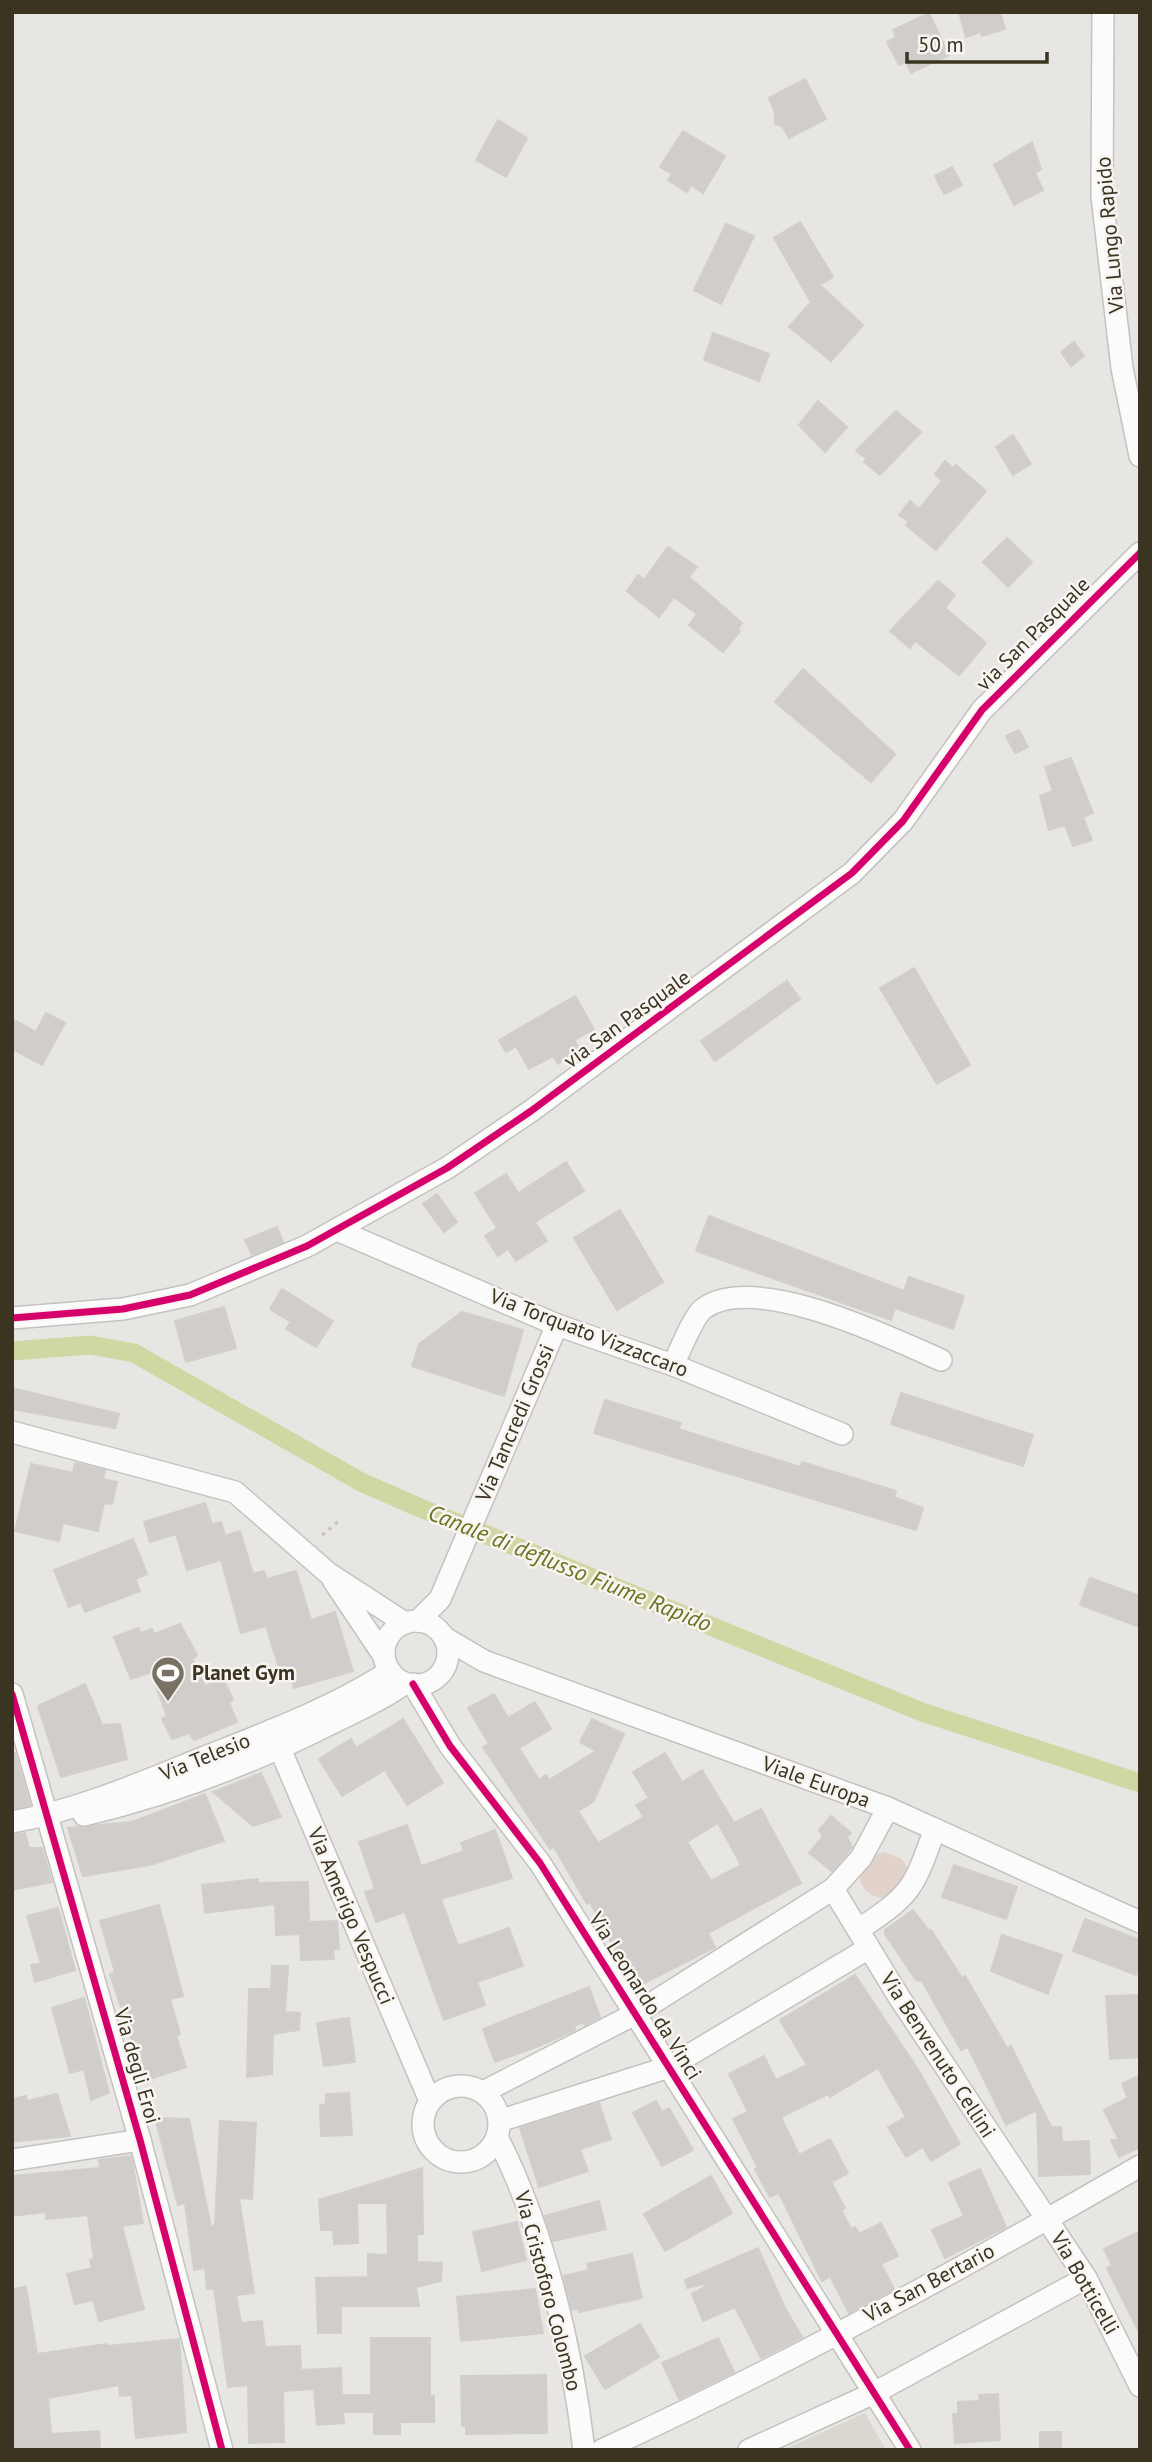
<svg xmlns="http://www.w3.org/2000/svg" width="1152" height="2462" viewBox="0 0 1152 2462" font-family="'PT Sans',sans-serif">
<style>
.built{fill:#dad6d0}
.green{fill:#e1d2cc}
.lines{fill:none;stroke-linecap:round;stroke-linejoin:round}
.canal{stroke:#d0d7a3;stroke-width:19}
.building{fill:#d0cdca;stroke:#d1cfcc;stroke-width:2;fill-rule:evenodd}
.minor-casing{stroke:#c4c2bf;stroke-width:24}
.path{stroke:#c9c5c0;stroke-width:3.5;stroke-dasharray:3.5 5;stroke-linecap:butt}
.minor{stroke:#fcfbfb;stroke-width:21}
.cycleway-casing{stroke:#f8f4f1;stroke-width:11}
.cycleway{stroke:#d6006c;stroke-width:7}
.labels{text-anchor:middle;stroke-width:5;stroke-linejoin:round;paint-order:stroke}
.street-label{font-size:21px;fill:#3b3421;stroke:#f8f4f1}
.poi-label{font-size:21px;font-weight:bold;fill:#3b3421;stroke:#f8f4f1;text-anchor:start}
.water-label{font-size:23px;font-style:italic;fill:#67761c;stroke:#f8f4f1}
</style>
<rect width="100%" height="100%" fill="#e8e6e3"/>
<polygon class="built" points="865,2413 886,2450 783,2450"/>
<path class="green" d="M884,1852L902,1859L910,1872L890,1898C853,1900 849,1859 884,1852Z"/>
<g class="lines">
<polyline class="canal" points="12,1351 90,1345 134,1353 361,1482 418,1507 922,1712 1140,1783"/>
</g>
<g class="building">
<polygon points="959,12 1000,12 1005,29 982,36 981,32 966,37"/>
<polygon points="929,13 949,55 911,73 906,62 899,65 887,42 896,37 893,30"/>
<polygon points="805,79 826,119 789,138 782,126 775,124 775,112 769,98"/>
<polygon points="498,120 527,138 506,177 476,160"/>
<polygon points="683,131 725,156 703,193 691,185 687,192 668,180 672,174 660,167"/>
<polygon points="1032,142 1041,169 1035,173 1043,190 1014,205 994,165"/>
<polygon points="952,167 962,185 944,194 935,176"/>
<polygon points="800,222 833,277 820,285 863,325 831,361 789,327 811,302 774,238"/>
<polygon points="726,224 754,236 721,304 694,290"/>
<polygon points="713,333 769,354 759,381 704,360"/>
<polygon points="1074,342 1084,356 1071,366 1061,352"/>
<polygon points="818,401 847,427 825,452 799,425"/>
<polygon points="896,411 921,432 880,475 864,462 867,459 856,451"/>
<polygon points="1013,435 1031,464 1013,475 996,447"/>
<polygon points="945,461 953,468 956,465 986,491 936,550 906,525 909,522 899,515 910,501 919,509 942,481 935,474"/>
<polygon points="1007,538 1032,562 1008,587 983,562"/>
<polygon points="668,547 697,567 689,577 742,623 738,629 740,631 723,652 689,625 697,614 674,597 659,617 627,591 638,575 644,580"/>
<polygon points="938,581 955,595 945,608 986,643 959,675 915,641 910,648 890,631"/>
<polygon points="803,669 895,754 871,782 775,702"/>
<polygon points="1019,730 1028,747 1015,753 1006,736"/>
<polygon points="1071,758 1093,813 1083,817 1092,840 1073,846 1065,825 1049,830 1040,796 1053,791 1045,767"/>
<polygon points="914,968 970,1065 937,1084 880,988"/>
<polygon points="787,981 800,999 715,1061 701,1041"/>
<polygon points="575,996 594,1029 574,1040 581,1051 558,1064 553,1056 529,1069 516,1046 506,1052 499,1040"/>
<polygon points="46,1013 65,1023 42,1065 12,1049 12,1019 36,1032"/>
<polygon points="566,1162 584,1191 535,1222 547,1241 516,1261 508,1249 498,1256 485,1236 497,1228 475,1193 506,1174 518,1193"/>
<polygon points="437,1194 457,1222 444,1232 423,1204"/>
<polygon points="620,1210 663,1282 617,1310 574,1238"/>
<polygon points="709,1216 904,1291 909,1277 964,1296 953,1329 895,1308 891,1320 696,1251"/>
<polygon points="277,1227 283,1242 252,1255 245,1240"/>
<polygon points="282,1289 333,1321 316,1347 286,1329 291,1322 270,1309"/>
<polygon points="224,1307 236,1348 186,1362 175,1321"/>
<polygon points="462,1312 523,1330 504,1396 412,1366 419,1344"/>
<polygon points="12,1388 119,1414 115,1428 12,1409"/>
<polygon points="901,1393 1033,1435 1023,1466 891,1424"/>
<polygon points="605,1400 681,1423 678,1429 800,1467 802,1462 896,1491 894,1497 923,1508 916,1530 594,1433"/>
<polygon points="75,1463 105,1470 103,1479 117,1482 112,1504 104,1503 98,1531 63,1523 59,1541 15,1531 31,1464 73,1473"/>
<polygon points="205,1503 212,1524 221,1522 225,1536 240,1531 253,1574 264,1571 267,1579 296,1571 311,1620 335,1612 353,1671 294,1688 289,1672 281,1674 266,1626 241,1633 221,1560 187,1570 176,1534 150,1542 144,1522"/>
<polygon points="133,1539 147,1574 135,1579 140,1591 85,1612 81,1602 69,1607 54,1570"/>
<polygon points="1090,1578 1140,1596 1140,1627 1080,1605"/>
<polygon points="180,1624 197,1655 192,1659 205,1686 223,1679 233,1699 229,1703 237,1722 194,1740 189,1733 172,1739 162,1719 167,1716 151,1672 131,1679 114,1637 138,1628 141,1633 152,1629 154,1634"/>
<polygon points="85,1684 102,1725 120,1724 127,1759 61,1777 38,1706"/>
<path d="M494,1694L508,1718L535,1702L551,1729L519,1748L539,1780L546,1775L549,1780L596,1751L580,1742L592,1719L624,1734L593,1802L578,1811L598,1843L644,1817L636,1805L649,1798L633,1772L665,1753L682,1782L702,1770L734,1823L761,1809L801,1883L708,1933L715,1947L635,1988L590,1902L587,1904L554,1847L550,1849L483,1747L489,1744L468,1708ZM718,1823L741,1865L711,1881L687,1842Z"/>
<polygon points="403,1719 443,1783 407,1805 385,1770 342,1796 319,1759 351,1739 356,1748"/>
<polygon points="12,1753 15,1753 30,1805 12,1809"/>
<polygon points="261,1773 281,1817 253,1826 213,1792"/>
<polygon points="205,1794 224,1841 150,1865 83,1876 68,1828 132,1822"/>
<polygon points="831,1816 851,1833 847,1837 852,1847 832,1871 809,1853 823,1836 819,1830"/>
<polygon points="407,1825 421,1866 464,1851 461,1843 495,1830 512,1878 441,1899 458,1946 509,1928 523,1966 477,1982 485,2005 444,2020 405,1912 376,1922 365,1892 375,1889 359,1842"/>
<polygon points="25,1833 29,1848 42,1848 52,1882 12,1890 12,1835"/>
<polygon points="954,1865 1017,1887 1006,1919 942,1897"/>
<polygon points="258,1879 258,1883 308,1882 309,1922 337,1921 339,1949 333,1949 334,1959 301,1960 300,1934 276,1935 275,1904 205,1913 202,1885"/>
<polygon points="159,1905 183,1996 170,1999 180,2034 176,2036 186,2067 147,2080 139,2042 133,2043 110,1974 115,1972 100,1921"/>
<polygon points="58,1908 75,1970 35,1982 31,1965 41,1964 27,1916"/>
<polygon points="913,1910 930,1932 931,1930 962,1978 965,1976 1007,2048 1011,2046 1051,2127 1061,2127 1062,2142 1089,2141 1090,2174 1039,2176 1037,2110 1006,2125 968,2047 961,2050 922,1981 916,1980 885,1934 885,1930"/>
<polygon points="1085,1919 1140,1940 1140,1965 1136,1975 1073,1951"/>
<polygon points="1002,1935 1062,1955 1048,1994 991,1971"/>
<polygon points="272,1966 288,1966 285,2012 300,2013 299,2030 273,2034 272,2074 247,2077 249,1989 271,1989"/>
<polygon points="855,1975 919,2071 960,2144 931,2161 923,2147 906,2157 888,2127 906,2117 878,2068 830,2097 828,2094 781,2117 799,2155 830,2139 848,2173 831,2182 845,2208 841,2210 851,2229 855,2227 859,2234 881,2223 898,2256 881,2264 894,2289 849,2313 830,2276 822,2281 779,2193 770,2197 755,2169 758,2168 733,2119 748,2112 729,2074 764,2056 776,2080 807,2065 780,2020"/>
<polygon points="589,1987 600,2017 585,2025 583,2022 574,2026 575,2030 539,2046 495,2062 483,2029"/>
<polygon points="1140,1995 1140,2057 1110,2059 1106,1996"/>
<polygon points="84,1998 109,2093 91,2100 84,2069 70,2073 52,2008"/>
<polygon points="349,2018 355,2062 324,2066 317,2023"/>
<polygon points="1140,2075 1140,2147 1119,2157 1111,2140 1119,2140 1104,2110 1128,2098 1122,2084"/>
<polygon points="349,2093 352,2135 321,2136 320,2105 326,2104 326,2094"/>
<polygon points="57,2094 70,2136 12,2142 12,2099 26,2096 27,2101"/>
<polygon points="656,2101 662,2112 669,2108 693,2150 662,2166 633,2113"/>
<polygon points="599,2103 611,2139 580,2149 588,2171 539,2187 520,2128"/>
<polygon points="155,2118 189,2119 211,2227 215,2226 220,2121 256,2123 252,2199 239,2198 254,2293 236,2295 241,2323 262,2321 265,2347 300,2346 301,2370 341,2368 342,2395 371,2395 371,2338 430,2338 430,2396 434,2396 434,2422 400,2422 400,2434 374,2434 374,2412 343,2412 344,2423 317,2425 314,2389 283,2391 284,2442 249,2443 248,2385 228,2387 214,2288 207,2289 205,2268 194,2270 185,2203 178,2205"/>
<polygon points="131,2156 143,2223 122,2226 144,2309 99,2321 93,2300 75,2304 67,2274 92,2268 90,2260 94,2259 88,2215 46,2219 46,2212 12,2216 12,2176 100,2168 99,2160"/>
<polygon points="422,2168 423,2234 417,2234 417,2262 442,2263 441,2281 416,2287 419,2306 341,2306 341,2333 318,2333 316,2278 368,2277 368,2254 388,2255 387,2203 357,2203 358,2243 334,2244 333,2230 321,2230 319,2200"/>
<polygon points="980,2169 1006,2227 945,2258 932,2230 964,2216 949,2183"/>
<polygon points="711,2176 732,2213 665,2251 644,2214"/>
<polygon points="599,2201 606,2229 553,2241 545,2216"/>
<polygon points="517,2222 526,2260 482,2271 473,2232"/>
<polygon points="1140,2231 1140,2334 1107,2268 1112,2265 1104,2249"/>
<polygon points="758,2248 785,2308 802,2337 761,2358 735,2307 703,2321 692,2294 713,2282 687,2288 685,2280"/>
<polygon points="632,2254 642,2298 579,2312 578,2308 572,2310 564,2276 589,2270 587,2264"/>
<polygon points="26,2287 37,2354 106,2344 107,2346 179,2339 186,2432 136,2438 132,2395 120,2396 119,2385 48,2398 51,2434 99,2431 100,2450 12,2450 12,2289"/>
<polygon points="535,2289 543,2333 461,2341 457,2297"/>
<polygon points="640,2324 659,2357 605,2389 585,2356"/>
<polygon points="718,2338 734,2372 679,2399 662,2363"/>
<polygon points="546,2375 547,2433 466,2434 466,2426 462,2426 461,2376"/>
<polygon points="998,2394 1000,2440 955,2443 953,2414 958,2414 958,2402 980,2401 979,2395"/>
<rect x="1040" y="2432" width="21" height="18"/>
</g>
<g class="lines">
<g class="minor-casing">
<g id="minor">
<polyline points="1103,12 1102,196 1122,368 1140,456"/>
<polyline points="337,1230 557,1325 673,1365 842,1434"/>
<polyline points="12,1318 123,1309 190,1295 307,1246 447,1168 531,1111 852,873 903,821 982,710 1140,553"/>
<path d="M673,1365C679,1353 693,1317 703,1309C753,1271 889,1337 941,1360"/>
<polyline points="12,1432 235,1492 328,1573 405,1623"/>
<polyline points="333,1580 384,1656"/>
<polyline points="418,1621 440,1599 557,1325"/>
<circle cx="416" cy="1653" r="32"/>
<polyline points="445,1638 484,1661 888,1808 1140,1922"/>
<polyline points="413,1684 450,1746 540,1863 910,2450"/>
<polyline points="12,1694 140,2140 222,2450"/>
<polyline points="272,1730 430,2101"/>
<path d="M84,1815C169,1795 252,1763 330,1724C356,1711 382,1700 405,1683"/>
<path d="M12,1822C79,1810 143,1782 205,1757C268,1732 333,1708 390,1671"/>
<polyline points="833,1889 899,1997 1086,2278 1140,2386"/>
<path d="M858,1930C912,1894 913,1890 935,1829"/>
<circle cx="461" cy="2124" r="38"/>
<polyline points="483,2092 635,2014 833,1889 861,1858 888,1808"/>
<polyline points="499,2121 669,2067 869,1948"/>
<path d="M497,2137C544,2228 572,2348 584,2450"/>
<polyline points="12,2160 140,2140"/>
<path d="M602,2450C787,2365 965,2267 1140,2166"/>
<polyline points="749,2450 874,2393 1086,2278"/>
</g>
</g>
<polyline class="path" points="322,1535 339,1521"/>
<use href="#minor" class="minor"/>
<g class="cycleway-casing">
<g id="cycleway">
<polyline points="12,1318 123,1309 190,1295 307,1246 447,1168 531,1111 852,873 903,821 982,710 1140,553"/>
<polyline points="413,1684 450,1746 540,1863 910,2450"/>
<polyline points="12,1694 140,2140 222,2450"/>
</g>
</g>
<use href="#cycleway" class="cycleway"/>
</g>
<defs>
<g id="stadium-pin" transform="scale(1.75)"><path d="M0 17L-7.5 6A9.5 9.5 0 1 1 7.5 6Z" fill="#787265" stroke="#f8f4f1"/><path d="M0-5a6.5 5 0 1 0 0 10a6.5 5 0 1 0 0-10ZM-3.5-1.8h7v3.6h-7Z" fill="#fff"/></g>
</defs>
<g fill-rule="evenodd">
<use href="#stadium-pin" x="168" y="1673"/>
</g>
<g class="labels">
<g class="street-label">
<text transform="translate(1110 235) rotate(-95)" y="7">Via Lungo Rapido</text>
<text transform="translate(1033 634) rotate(-45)" y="7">via San Pasquale</text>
<text transform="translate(627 1019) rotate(-36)" y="7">via San Pasquale</text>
<text transform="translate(589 1333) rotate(21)" y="7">Via Torquato Vizzaccaro</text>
<text transform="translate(515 1423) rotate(-67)" y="7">Via Tancredi Grossi</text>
<text transform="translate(205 1757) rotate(-22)" y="7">Via Telesio</text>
<text transform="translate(816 1782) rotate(20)" y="7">Viale Europa</text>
<text transform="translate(351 1916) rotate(67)" y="7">Via Amerigo Vespucci</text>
<text transform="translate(645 1996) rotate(58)" y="7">Via Leonardo da Vinci</text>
<text transform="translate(938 2055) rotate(57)" y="7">Via Benvenuto Cellini</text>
<text transform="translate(137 2066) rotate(74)" y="7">Via degli Eroi</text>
<text transform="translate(929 2283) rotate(-28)" y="7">Via San Bertario</text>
<text transform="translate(1085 2283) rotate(60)" y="7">Via Botticelli</text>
<text transform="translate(548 2291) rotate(75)" y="7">Via Cristoforo Colombo</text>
</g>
<g class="poi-label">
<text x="192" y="1680">Planet Gym</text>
</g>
<g class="water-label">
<text transform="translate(570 1568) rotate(22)" y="8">Canale di deflusso Fiume Rapido</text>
</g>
</g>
<rect width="1152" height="2462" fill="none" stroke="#3b3421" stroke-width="28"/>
<path d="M907 52v10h140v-10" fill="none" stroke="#3b3421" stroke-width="3.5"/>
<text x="918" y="52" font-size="21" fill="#3b3421" stroke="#f8f4f1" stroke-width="5" paint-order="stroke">50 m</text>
</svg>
